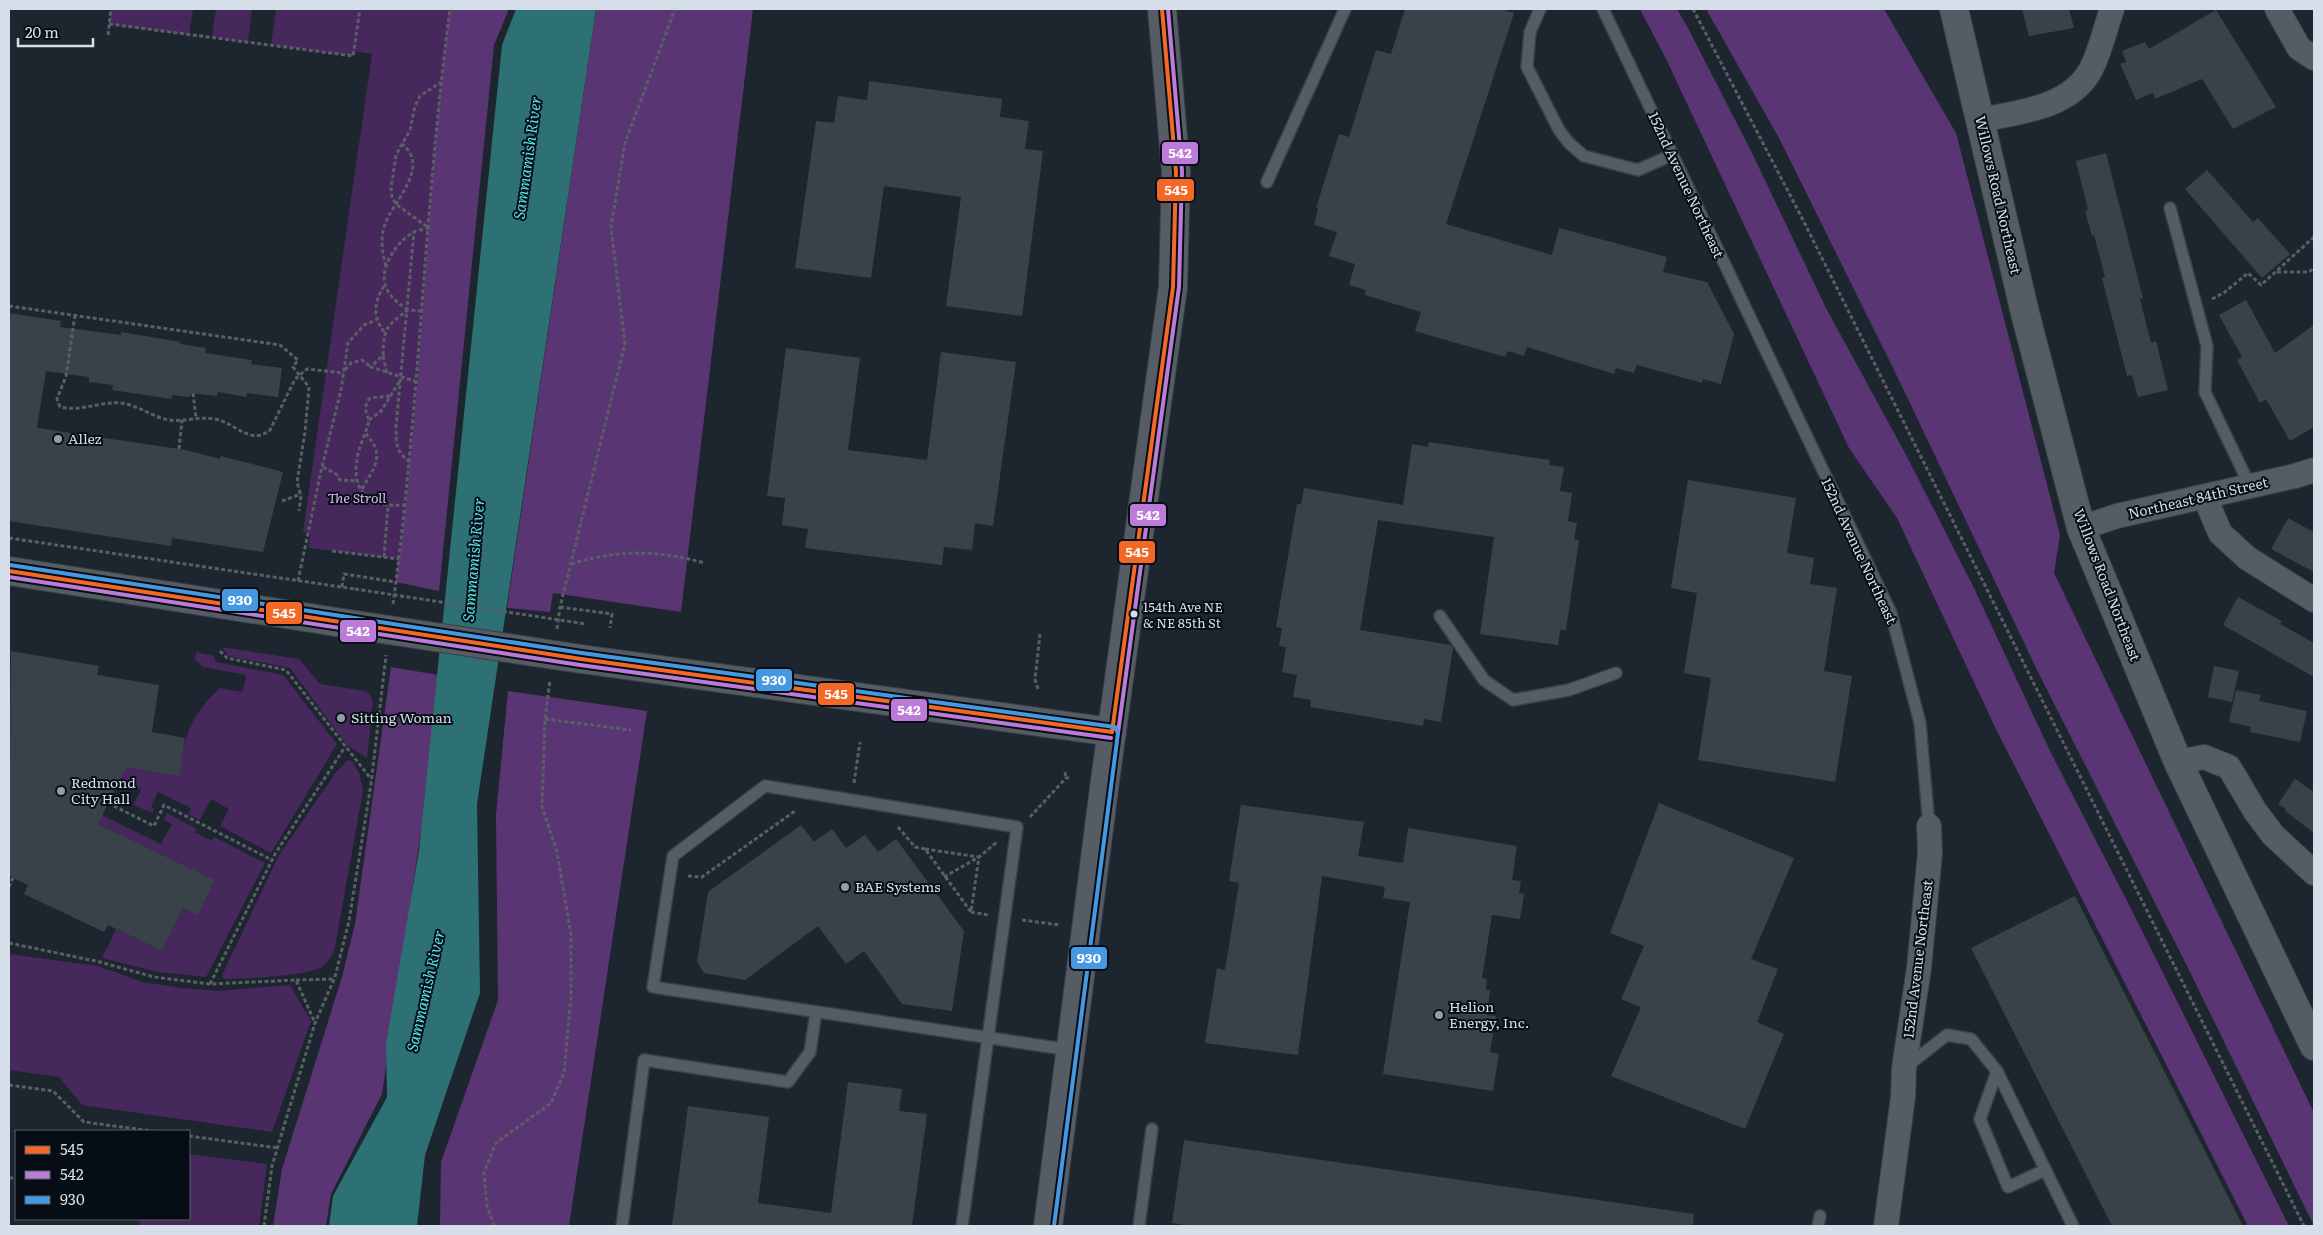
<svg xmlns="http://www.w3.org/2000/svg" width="2323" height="1235" viewBox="0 0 2323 1235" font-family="Literata,serif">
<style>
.green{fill:#47285d}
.forest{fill:#5a3573}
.water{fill:#2d7174}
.building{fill:#3a4249}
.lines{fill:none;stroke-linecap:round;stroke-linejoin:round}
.lane-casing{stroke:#3a4047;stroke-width:14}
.street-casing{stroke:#3a4047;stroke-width:26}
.secondary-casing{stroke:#3a4047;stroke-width:30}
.path{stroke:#595f65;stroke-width:3;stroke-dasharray:4 2.5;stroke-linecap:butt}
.lane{stroke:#565c64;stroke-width:11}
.street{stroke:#565c64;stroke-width:24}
.secondary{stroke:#565c64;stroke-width:28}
.secondary-bridge-casing{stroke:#3a4047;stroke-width:30;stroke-linecap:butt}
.path-bridge{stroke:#595f65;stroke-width:3;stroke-dasharray:4 2.5;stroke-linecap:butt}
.secondary-bridge{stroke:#565c64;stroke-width:28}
.bus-1-casing{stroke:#070d14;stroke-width:8}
.bus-2-casing{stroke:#070d14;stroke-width:8}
.bus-3-casing{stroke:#070d14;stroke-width:8}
.bus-1{stroke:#f36827;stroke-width:4}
.bus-2{stroke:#bd7bd9;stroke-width:4}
.bus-3{stroke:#4699e1;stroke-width:4}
.poi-dot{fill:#959da8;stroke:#070d14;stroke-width:2}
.bus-dot{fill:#d5dee9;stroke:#070d14;stroke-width:2}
.labels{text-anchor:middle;stroke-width:4;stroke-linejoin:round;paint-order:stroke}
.bus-label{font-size:13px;fill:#d5dee9;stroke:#070d14;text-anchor:start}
.street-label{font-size:14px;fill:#d5dee9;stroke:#070d14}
.poi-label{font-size:14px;fill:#d5dee9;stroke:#070d14;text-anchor:start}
.park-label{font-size:14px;font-style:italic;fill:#dbb8f3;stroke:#070d14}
.water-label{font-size:15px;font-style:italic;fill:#58e5eb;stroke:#070d14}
.line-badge{stroke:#070d14;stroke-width:2}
.badge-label{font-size:14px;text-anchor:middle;font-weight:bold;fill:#fff}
</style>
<rect width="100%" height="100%" fill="#1d252e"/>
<g class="green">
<polygon points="111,9 193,9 189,35 109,24"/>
<polygon points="216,9 252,9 248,42 212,37"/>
<polygon points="276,9 451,9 442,82 410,462 399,559 309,548 310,533 303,532 372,54 354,51 353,56 271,45"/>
<polygon points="222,647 299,659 320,684 365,691 370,695 373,702 367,758 347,745 290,668 228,656"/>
<path d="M196,652L214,656L216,662L283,675L337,744L271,853L220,826L229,809L211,799L200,820L188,814L191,808L158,792L151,807L154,809L152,813L133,805L141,790L120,779L125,767L178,775C185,737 190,715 220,688L243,692L246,675L203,667L195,660Z"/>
<path d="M348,760L353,762L360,775L363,791L334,952C330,958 328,963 322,967C303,977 247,978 224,979L222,975L279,855L337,771Z"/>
<polygon points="167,813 197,829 195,832 212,841 214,837 265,863 206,977 158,972 102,958 116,929 162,951 183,908 198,915 215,880 77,814 102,815 161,844 172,824 164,820"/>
<polygon points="9,954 98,966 142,982 182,988 218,991 290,985 311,1021 272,1132 82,1105 59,1077 9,1070"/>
<polygon points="189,1154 267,1164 259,1226 139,1226 140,1219 189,1219"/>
</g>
<g class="forest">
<path d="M450,9H509L494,45L439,591L396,582C423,392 425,199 450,9Z"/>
<polygon points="596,9 753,9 681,612 553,593 550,612 507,608"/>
<polygon points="1640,9 1677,9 1688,28 1751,151 1826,308 1905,453 1974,588 2050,751 2127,901 2289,1226 2248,1226 1995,727 1897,518 1849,448 1667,61"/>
<polygon points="1706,9 1884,9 1956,133 2060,535 2054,573 2314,1113 2314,1226 2187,966 2038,672 1897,376 1779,138"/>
<polygon points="391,667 444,676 382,1094 331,1194 326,1226 273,1226 282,1169 342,977 355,924"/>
<polygon points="508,691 647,711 569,1226 440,1226 441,1162 498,1000 496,815"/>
</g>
<polygon class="water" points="516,9 596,9 477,804 480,993 425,1155 417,1226 329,1226 333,1196 387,1097 386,1044 419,851 502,45"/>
<g class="building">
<polygon points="1405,9 1501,9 1514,13 1446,224 1552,255 1559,228 1667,257 1663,272 1707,282 1734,334 1721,384 1703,379 1702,383 1637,365 1634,373 1616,368 1614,374 1527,347 1524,356 1508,351 1505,357 1415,331 1421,312 1365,295 1366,290 1349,285 1355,264 1329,256 1337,232 1314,225 1318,209 1316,208 1339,134 1349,137 1376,50 1391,54"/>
<polygon points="2022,9 2069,9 2074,28 2029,36"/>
<polygon points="2216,10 2276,107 2233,129 2202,79 2155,99 2153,93 2136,100 2120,64 2126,62 2122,51 2145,42 2149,49"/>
<polygon points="869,81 1002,99 1000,117 1029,121 1025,149 1043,151 1022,316 946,306 961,197 884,186 871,278 795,268 816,121 834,123 838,96 867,100"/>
<polygon points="2106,153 2143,298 2140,299 2151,343 2156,341 2168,390 2138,397 2132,375 2127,376 2102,278 2105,277 2094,235 2092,236 2085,211 2088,210 2076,161"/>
<polygon points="2207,170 2253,222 2258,218 2290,254 2262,278 2185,189"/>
<polygon points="2246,300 2275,353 2314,325 2314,427 2290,441 2266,399 2260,403 2237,360 2242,357 2219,315"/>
<polygon points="9,313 61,321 60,327 121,335 121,332 181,342 180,344 206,348 205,353 252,360 251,364 282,368 278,397 247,393 247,397 218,392 217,396 191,393 190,397 172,395 172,399 112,390 113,385 89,382 89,377 46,371 37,428 186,450 220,459 221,456 283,472 263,552 172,538 171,546 9,521"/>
<polygon points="786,348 860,358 848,450 927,460 941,352 1016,362 993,526 975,523 972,550 944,547 942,565 805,548 808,529 782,525 785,498 767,496"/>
<polygon points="1429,442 1550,460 1549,465 1564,467 1560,491 1572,493 1568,521 1577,523 1574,539 1579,540 1566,630 1560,630 1558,645 1480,634 1494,537 1378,520 1360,630 1451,645 1453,648 1441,722 1424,719 1423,726 1310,707 1311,700 1293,697 1297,675 1282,672 1286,647 1279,646 1282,628 1276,627 1297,504 1301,504 1304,488 1403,505 1412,444 1428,447"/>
<polygon points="1688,480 1796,498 1787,553 1814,558 1810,584 1837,588 1824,671 1852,676 1835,782 1698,760 1711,678 1684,673 1697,593 1671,588"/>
<polygon points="2288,518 2314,532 2314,572 2271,549"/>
<polygon points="2238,597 2282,621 2280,624 2314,643 2314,677 2223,625"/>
<polygon points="11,651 99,666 97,675 159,685 152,732 185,738 179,776 126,767 98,824 215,880 198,915 183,908 162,951 108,925 104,932 24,894 28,885 9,876"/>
<polygon points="2214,666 2239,671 2232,702 2208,697"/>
<polygon points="2236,690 2261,695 2259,701 2307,711 2300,742 2250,732 2251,727 2229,722"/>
<polygon points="2295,779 2314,792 2314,833 2285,811 2286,809 2278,804"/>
<polygon points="1659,803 1794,858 1751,959 1778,969 1757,1022 1784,1034 1745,1129 1611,1076 1641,1007 1621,999 1644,946 1610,933"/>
<polygon points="1241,805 1364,822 1358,856 1403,863 1408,828 1517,846 1512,880 1521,881 1519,893 1524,894 1520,919 1492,915 1482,978 1487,979 1486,990 1490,990 1487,1015 1496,1016 1490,1052 1499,1054 1493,1091 1383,1074 1410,902 1383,898 1385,887 1322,876 1298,1055 1205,1043 1217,968 1225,970 1239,883 1229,881"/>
<polygon points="801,825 814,842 832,829 846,848 865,835 878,852 896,839 964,931 952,1011 902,1004 864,951 846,964 818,926 745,980 704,973 697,962 708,892"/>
<polygon points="2075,896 2243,1226 2112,1226 1971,948"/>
<polygon points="848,1082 902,1089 899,1111 927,1114 912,1226 672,1226 688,1106 769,1117 758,1203 831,1213"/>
<polygon points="1184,1140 1694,1214 1693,1226 1192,1226 1172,1223"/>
</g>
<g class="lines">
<g class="lane-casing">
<g id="lane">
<polyline points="1540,9 1530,32 1527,67 1559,130 1569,143 1584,156 1638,170 1672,155"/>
<polyline points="1603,9 1891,613 1920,723 1929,826"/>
<polyline points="1267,182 1345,9"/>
<polyline points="2170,208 2207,346 2205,392 2250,486"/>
<polyline points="1440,616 1484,680 1513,700 1569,690 1616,673"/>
<polyline points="1907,1066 1947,1035 1971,1039 1997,1071"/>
<polyline points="2045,1170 2008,1187 1980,1119 1997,1071 2073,1226"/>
<polyline points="622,1226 644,1060 788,1082 810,1052 816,1012"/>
<polyline points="962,1226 1017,827 765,786 673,856 653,987 1070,1050"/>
<polyline points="1139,1226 1152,1129"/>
<polyline points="1818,1226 1820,1216"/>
</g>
</g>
<g class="street-casing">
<g id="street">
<polyline points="2277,9 2299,48 2314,58"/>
<path d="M1981,120C2019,112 2069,108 2090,71C2100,53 2105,29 2112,9"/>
<polyline points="2205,497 2220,533 2247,558 2314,600"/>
<polyline points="2081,528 2117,516 2295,476 2314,470"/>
<polyline points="2178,762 2204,757 2229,767 2255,811 2273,835 2314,873"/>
<polyline points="1886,1226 1903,1097 1904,1068 1919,968 1930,853 1929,826"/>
</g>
</g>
<g class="secondary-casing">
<g id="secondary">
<polyline points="1954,9 2025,313 2081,528 2178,762 2314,1046"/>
<polyline points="9,571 349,624"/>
<polyline points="581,659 1112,732"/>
<polyline points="1048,1226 1105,781 1173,287 1176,172 1162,9"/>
</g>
</g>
<g class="path">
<polyline points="1693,9 1802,218 2304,1226"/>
<polyline points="109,24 353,56 360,9"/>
<polyline points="108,35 111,9"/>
<path d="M386,266C382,252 380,238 385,224C394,200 431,167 402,144"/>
<polyline points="2277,272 2309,272 2314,268"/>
<polyline points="2212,299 2225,292 2248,273 2261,285 2314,237"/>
<polyline points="9,306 280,345 298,360 293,367 309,387 305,432 297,482 301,496 299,511"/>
<path d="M408,310C399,304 388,296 385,284C380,266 398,240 414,232C418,230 424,229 429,228L397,205L392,198L391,188L396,155L410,130L415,106L420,96L441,82"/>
<path d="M75,315L66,376L57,399L60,407C82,412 101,401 121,403C138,405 152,417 169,420C184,422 199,416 215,419C236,423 250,446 270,430L295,379L307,369L344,373"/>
<path d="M384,332C372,315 374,302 385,284"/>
<polyline points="383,356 387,374"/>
<polyline points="345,370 351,363 362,360 371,367"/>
<path d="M417,382L371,367L383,355C384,328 386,326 408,310L423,311"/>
<polyline points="193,393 196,418"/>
<path d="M390,396L370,398C364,405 365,412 369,420C367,431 362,440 359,450C349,489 365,508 405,505"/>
<polyline points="369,420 381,411 401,379"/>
<polyline points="179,449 182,420"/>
<path d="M410,462C396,452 396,444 396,427L414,232"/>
<polyline points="323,467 336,474 340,480 357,481"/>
<path d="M362,489C374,468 386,455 366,434"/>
<polyline points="282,501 301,494"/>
<polyline points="9,538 355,589"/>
<polyline points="332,551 399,559"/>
<polyline points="384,557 388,507"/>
<path d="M571,564C620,549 656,550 705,563"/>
<polyline points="298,581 321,471 341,390 348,343 364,325 376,320"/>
<polyline points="342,587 344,574 396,582"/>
<path d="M393,604C420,406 424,206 450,9"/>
<polyline points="560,607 612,614 610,628"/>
<polyline points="557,629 560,607 625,344 611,227 625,143 675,9"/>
<polyline points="220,651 227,658 286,670 371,779"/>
<polyline points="1038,689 1035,679 1040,634"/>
<polyline points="545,719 631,730"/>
<polyline points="1065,772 1066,778"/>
<polyline points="854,783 860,742"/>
<polyline points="108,803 154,826 164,805 272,860"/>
<polyline points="1030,817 1066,778 1071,777"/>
<polyline points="898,827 915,847 925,849"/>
<polygon points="925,849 979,857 971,912"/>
<polyline points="688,876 702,877 795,811"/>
<polyline points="944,877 979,857 997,842"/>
<polyline points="9,887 13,878"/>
<polyline points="971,912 988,915"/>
<polyline points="1022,920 1060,925"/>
<polyline points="9,943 100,962 154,977 210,984 296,980 315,1023"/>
<polyline points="296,980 334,979"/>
<polyline points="210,984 275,854 345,747"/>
<polyline points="9,1085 53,1091 84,1122 152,1131"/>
<polyline points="189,1136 278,1148"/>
<polyline points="9,1178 16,1178"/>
<polyline points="264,1226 272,1166 315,1023 335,977 349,921 371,784 386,655"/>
<polyline points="494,1226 487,1206 484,1173 496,1143 551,1103 564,1073 571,996 571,935 557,852 542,807 545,719 550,680"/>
</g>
<use href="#lane" class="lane"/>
<use href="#street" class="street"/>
<use href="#secondary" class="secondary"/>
<g class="secondary-bridge-casing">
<polyline id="secondary-bridge" points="349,624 581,659"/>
</g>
<polyline class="path-bridge" points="355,589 586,624"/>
<use href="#secondary-bridge" class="secondary-bridge"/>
<g class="bus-1-casing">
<g id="bus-1">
<polyline points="9,571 581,659 1112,732"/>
<polyline points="1112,732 1173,287 1176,172 1162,9"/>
</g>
</g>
<g class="bus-2-casing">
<g id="bus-2">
<polyline points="9,577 580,665 1111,738"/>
<polyline points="1118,733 1179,287 1182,171 1168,9"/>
</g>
</g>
<g class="bus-3-casing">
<polyline id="bus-3" points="10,565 582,653 1115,727 1118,733 1054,1226"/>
</g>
<use href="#bus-1" class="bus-1"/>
<use href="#bus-2" class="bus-2"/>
<use href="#bus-3" class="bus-3"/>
</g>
<g class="poi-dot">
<circle cx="58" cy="439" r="5"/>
<circle cx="341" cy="718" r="5"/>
<circle cx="61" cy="791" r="5"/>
<circle cx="845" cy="887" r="5"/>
<circle cx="1439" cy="1015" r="5"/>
</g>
<circle class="bus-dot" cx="1134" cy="614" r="4.5"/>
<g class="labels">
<g class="bus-label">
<text x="1143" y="612">154th Ave NE<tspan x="1143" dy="16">&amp; NE 85th St</tspan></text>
</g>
<g class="street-label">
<text transform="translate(1686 185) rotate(65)" y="5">152nd Avenue Northeast</text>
<text transform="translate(1998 195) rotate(77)" y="5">Willows Road Northeast</text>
<text transform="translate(2198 498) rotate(-13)" y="5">Northeast 84th Street</text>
<text transform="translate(1859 551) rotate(65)" y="5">152nd Avenue Northeast</text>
<text transform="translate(2107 585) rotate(69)" y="5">Willows Road Northeast</text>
<text transform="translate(1918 959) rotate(-83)" y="5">152nd Avenue Northeast</text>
</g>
<g class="poi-label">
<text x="68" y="444">Allez</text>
<text x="351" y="723">Sitting Woman</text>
<text x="71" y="788">Redmond<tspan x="71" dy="16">City Hall</tspan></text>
<text x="855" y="892">BAE Systems</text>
<text x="1449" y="1012">Helion<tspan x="1449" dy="16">Energy, Inc.</tspan></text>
</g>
<g class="park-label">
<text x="357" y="503">The Stroll</text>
</g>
<g class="water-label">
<text transform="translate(528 158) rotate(-82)" y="5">Sammamish River</text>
<text transform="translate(474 560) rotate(-85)" y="5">Sammamish River</text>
<text transform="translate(426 991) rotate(-77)" y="5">Sammamish River</text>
</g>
</g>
<g class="line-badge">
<rect x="1161" y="141" width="38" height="24" rx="5" fill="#bd7bd9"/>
<rect x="1156" y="178" width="39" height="24" rx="5" fill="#f36827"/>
<rect x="1129" y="503" width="38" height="24" rx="5" fill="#bd7bd9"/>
<rect x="1118" y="540" width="38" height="24" rx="5" fill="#f36827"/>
<rect x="221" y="588" width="38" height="24" rx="5" fill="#4699e1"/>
<rect x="265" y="601" width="38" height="24" rx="5" fill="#f36827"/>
<rect x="339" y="619" width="38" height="24" rx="5" fill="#bd7bd9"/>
<rect x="755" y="668" width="38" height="24" rx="5" fill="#4699e1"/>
<rect x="817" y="682" width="38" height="24" rx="5" fill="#f36827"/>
<rect x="890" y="698" width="38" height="24" rx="5" fill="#bd7bd9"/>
<rect x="1070" y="946" width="38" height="24" rx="5" fill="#4699e1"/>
</g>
<g class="badge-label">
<text x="1180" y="158">542</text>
<text x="1176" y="195">545</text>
<text x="1148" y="520">542</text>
<text x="1137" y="557">545</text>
<text x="240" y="605">930</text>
<text x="284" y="618">545</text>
<text x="358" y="636">542</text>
<text x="774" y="685">930</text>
<text x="836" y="699">545</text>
<text x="909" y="715">542</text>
<text x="1089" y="963">930</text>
</g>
<rect width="2323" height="1235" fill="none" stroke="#d5dee9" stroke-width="20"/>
<rect x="15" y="1130" width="175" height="90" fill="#070d14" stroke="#596169"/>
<rect x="25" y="1146" width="25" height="8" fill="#f36827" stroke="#596169"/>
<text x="60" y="1155" font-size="15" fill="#d5dee9">545</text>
<rect x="25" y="1171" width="25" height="8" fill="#bd7bd9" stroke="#596169"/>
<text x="60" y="1180" font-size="15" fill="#d5dee9">542</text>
<rect x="25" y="1196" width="25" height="8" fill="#4699e1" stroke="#596169"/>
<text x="60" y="1205" font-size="15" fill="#d5dee9">930</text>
<path d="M18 38v8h75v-8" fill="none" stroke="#d5dee9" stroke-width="2.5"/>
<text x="25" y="38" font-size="15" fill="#d5dee9" stroke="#070d14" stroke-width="4" paint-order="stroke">20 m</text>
</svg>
